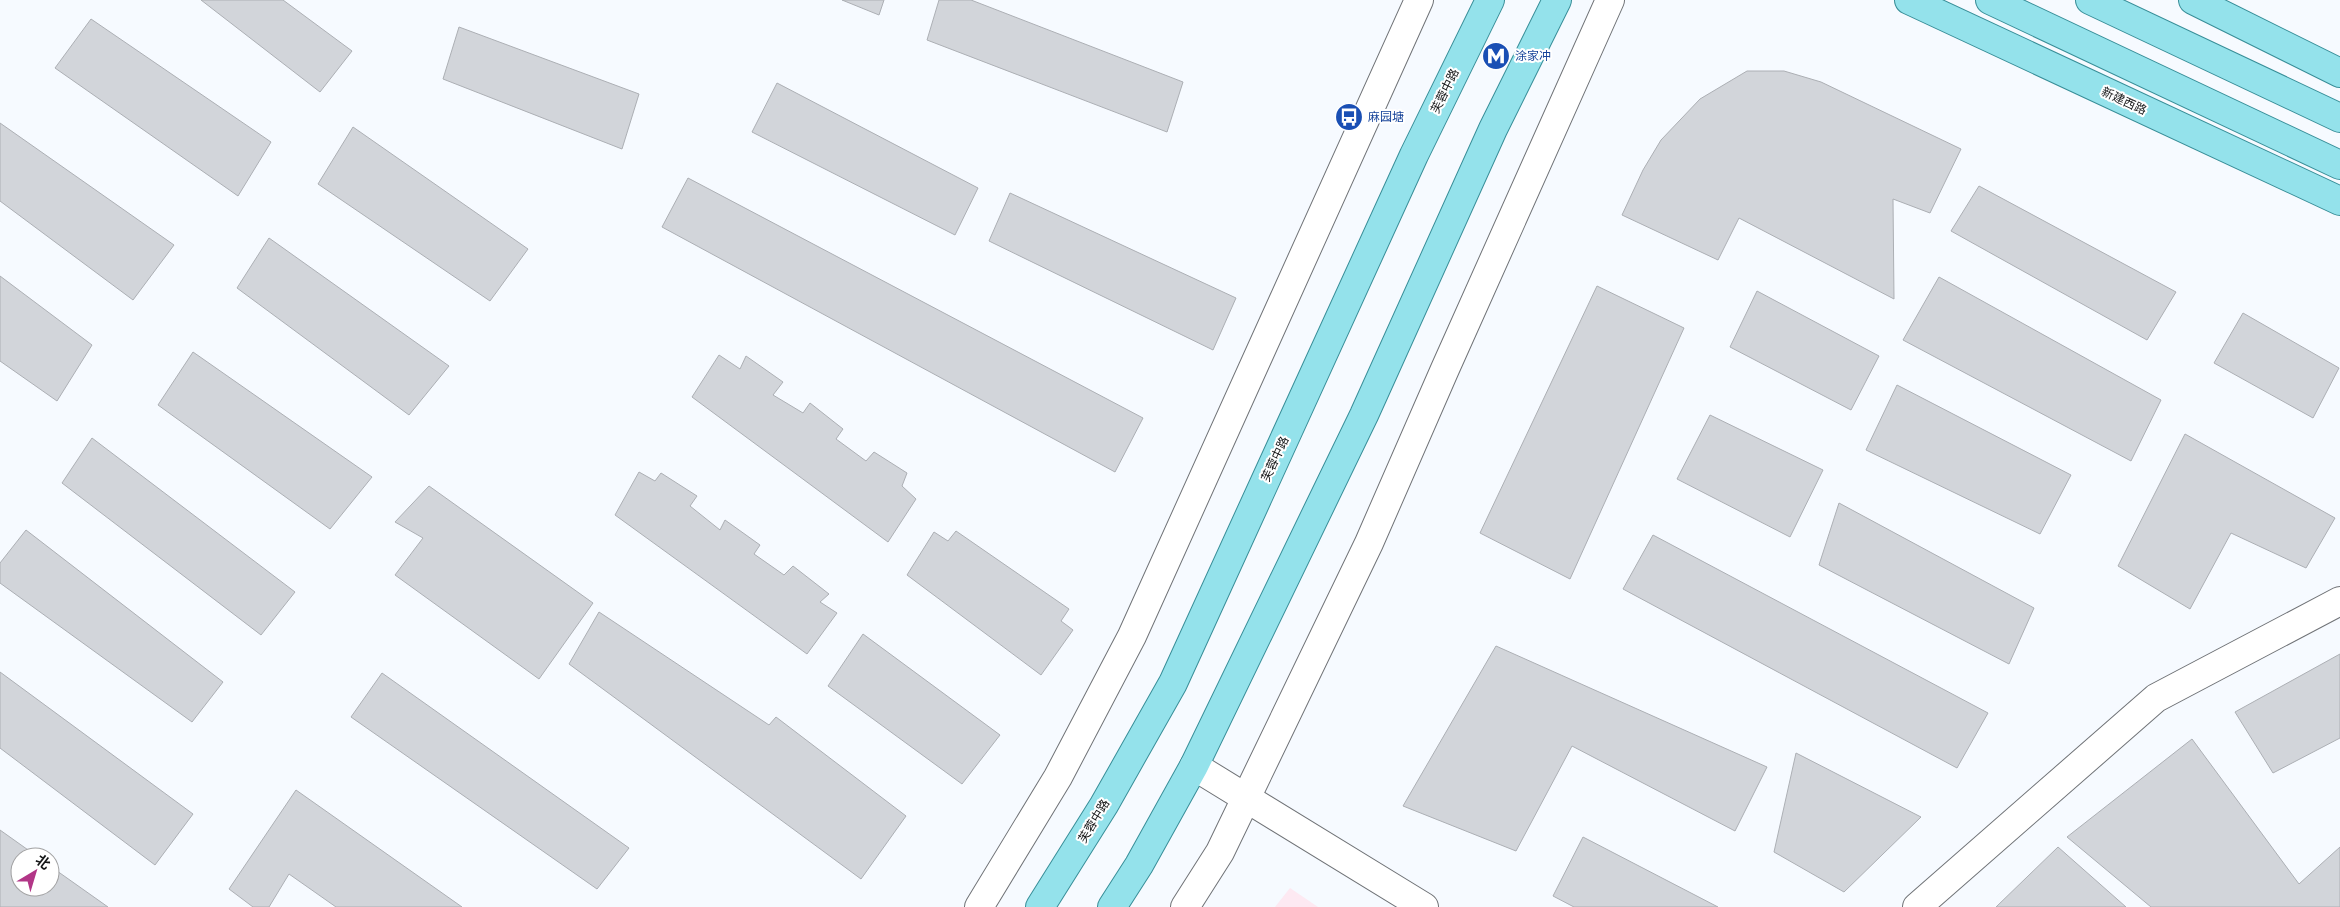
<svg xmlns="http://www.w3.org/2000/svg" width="2340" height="907" viewBox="0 0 2340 907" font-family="'Crimson Pro','Noto Sans SC',serif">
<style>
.commercial{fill:#fde9f2}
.building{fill:#d2d5da;stroke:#acafb4}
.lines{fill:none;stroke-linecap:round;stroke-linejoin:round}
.minor-casing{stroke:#707377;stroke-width:30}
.major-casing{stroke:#388e98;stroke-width:30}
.minor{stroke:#fff;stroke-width:28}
.major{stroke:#94e2eb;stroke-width:28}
.labels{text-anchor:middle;stroke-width:4;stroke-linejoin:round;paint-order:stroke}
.transit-label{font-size:12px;fill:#164399;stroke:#fff;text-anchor:start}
.street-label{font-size:12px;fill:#141516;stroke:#fff}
</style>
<rect width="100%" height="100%" fill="#f6faff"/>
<polygon class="commercial" points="1290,888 1318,907 1275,907"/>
<g class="building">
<polygon points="201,0 283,0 352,51 320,92"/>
<polygon points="842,0 884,0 879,15"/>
<polygon points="939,0 971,0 1183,82 1167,132 927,40"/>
<polygon points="91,19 271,142 238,196 55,68"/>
<polygon points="459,27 639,94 622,149 443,79"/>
<polygon points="1747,71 1784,71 1821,82 1961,149 1930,213 1893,199 1894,299 1739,218 1718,260 1622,215 1643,170 1661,140 1700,99"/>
<polygon points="777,83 978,188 955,235 752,132"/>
<polygon points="0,123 174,245 133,300 0,201"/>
<polygon points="353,127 528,249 490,301 318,184"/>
<polygon points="688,178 1143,418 1115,472 662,227"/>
<polygon points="1979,186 2176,292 2147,340 1951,231"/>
<polygon points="1010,193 1236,298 1213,350 989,241"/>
<polygon points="269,238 449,366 409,415 237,288"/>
<polygon points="0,276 92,345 57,401 0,361"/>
<polygon points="1939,277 2161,400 2131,461 1903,340"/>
<polygon points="1597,286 1684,328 1570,579 1480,533"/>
<polygon points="1757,291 1879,356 1851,410 1730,347"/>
<polygon points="2243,313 2339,368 2313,418 2214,363"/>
<polygon points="193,352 372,477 330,529 158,405"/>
<polygon points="719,355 740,369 746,356 783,382 773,395 803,413 810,403 843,429 836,439 866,461 874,452 907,473 902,486 916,499 888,542 692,397"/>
<polygon points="1897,385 2071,475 2040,534 1866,450"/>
<polygon points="1710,415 1823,470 1790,537 1677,479"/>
<polygon points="2185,434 2335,518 2306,568 2231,533 2190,609 2118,566"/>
<polygon points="92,438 295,592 261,635 62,483"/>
<polygon points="639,472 655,481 661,473 697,496 690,506 720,530 725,520 760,545 754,554 784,575 793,566 829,594 820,602 837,613 807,654 615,515"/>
<polygon points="429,486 593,603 539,679 395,575 423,538 395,522"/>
<polygon points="1839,503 2034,608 2009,664 1819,565"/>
<polygon points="26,530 223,682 192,722 0,583 0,563"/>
<polygon points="956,531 1069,609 1061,621 1073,630 1041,675 907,575 934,532 948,541"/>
<polygon points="1653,535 1988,713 1957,768 1623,589"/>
<polygon points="599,612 769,725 776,717 906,816 861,879 569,664"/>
<polygon points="863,634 1000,735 962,784 828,686"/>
<polygon points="1496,646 1767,767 1735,831 1572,746 1516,851 1403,806"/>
<polygon points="2340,654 2340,738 2273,773 2235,712"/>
<polygon points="0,672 193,814 155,865 0,748"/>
<polygon points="382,673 629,848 597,889 351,717"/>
<polygon points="2192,739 2299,884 2340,847 2340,907 2151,907 2067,837"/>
<polygon points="1796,753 1921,817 1844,892 1774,852"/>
<polygon points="296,790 462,907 336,907 289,874 269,907 253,907 229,889"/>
<polygon points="0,830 38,857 20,857 20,887 50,887 50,866 108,907 0,907"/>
<polygon points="1583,837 1718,907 1574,907 1553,896"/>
<polygon points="2058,847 2126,907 1996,907"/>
</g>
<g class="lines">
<g class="minor-casing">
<g id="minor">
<polyline points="1194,766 1424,907"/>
<polyline points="979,907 1058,777 1132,636 1419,0"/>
<polyline points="1185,907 1220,852 1369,543 1445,369 1610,0"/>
<polyline points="1917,907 2156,698 2340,601"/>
</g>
</g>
<g class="major-casing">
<g id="major">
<polyline points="1909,0 2340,201"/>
<polyline points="1990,0 2340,165"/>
<polyline points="2090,0 2340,118"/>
<polyline points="2193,0 2340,73"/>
<polyline points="1040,907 1104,805 1173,683 1414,155 1490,0"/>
<polyline points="1112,907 1139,865 1194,766 1364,415 1493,129 1557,0"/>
</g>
</g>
<use href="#minor" class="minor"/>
<use href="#major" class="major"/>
</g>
<defs>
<g id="metro-disc" transform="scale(1.4375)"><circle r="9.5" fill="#1a4fb4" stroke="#fff"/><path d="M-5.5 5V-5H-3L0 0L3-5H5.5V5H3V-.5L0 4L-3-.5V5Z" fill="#fff"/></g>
<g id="bus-disc" transform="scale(1.4375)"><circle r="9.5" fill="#1a4fb4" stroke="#fff"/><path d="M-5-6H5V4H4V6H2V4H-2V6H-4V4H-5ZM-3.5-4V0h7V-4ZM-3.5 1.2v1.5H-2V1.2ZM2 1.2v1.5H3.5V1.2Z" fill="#fff"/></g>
</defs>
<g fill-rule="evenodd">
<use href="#metro-disc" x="1496" y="56"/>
<use href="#bus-disc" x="1349" y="117"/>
</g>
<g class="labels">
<g class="transit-label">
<text x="1515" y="60">涂家冲</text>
<text x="1368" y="121">麻园塘</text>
</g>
<g class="street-label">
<text transform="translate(1445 91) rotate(-64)" y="4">芙蓉中路</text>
<text transform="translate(2124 101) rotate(25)" y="4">新建西路</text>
<text transform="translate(1275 459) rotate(-65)" y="4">芙蓉中路</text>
<text transform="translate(1094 821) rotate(-59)" y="4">芙蓉中路</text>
</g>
</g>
<g transform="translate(35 872) rotate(38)"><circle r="24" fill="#ffffff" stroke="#a1a1a2"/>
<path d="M0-4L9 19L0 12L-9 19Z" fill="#b23687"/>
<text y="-8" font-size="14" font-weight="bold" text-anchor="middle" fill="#141516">北</text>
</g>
</svg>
